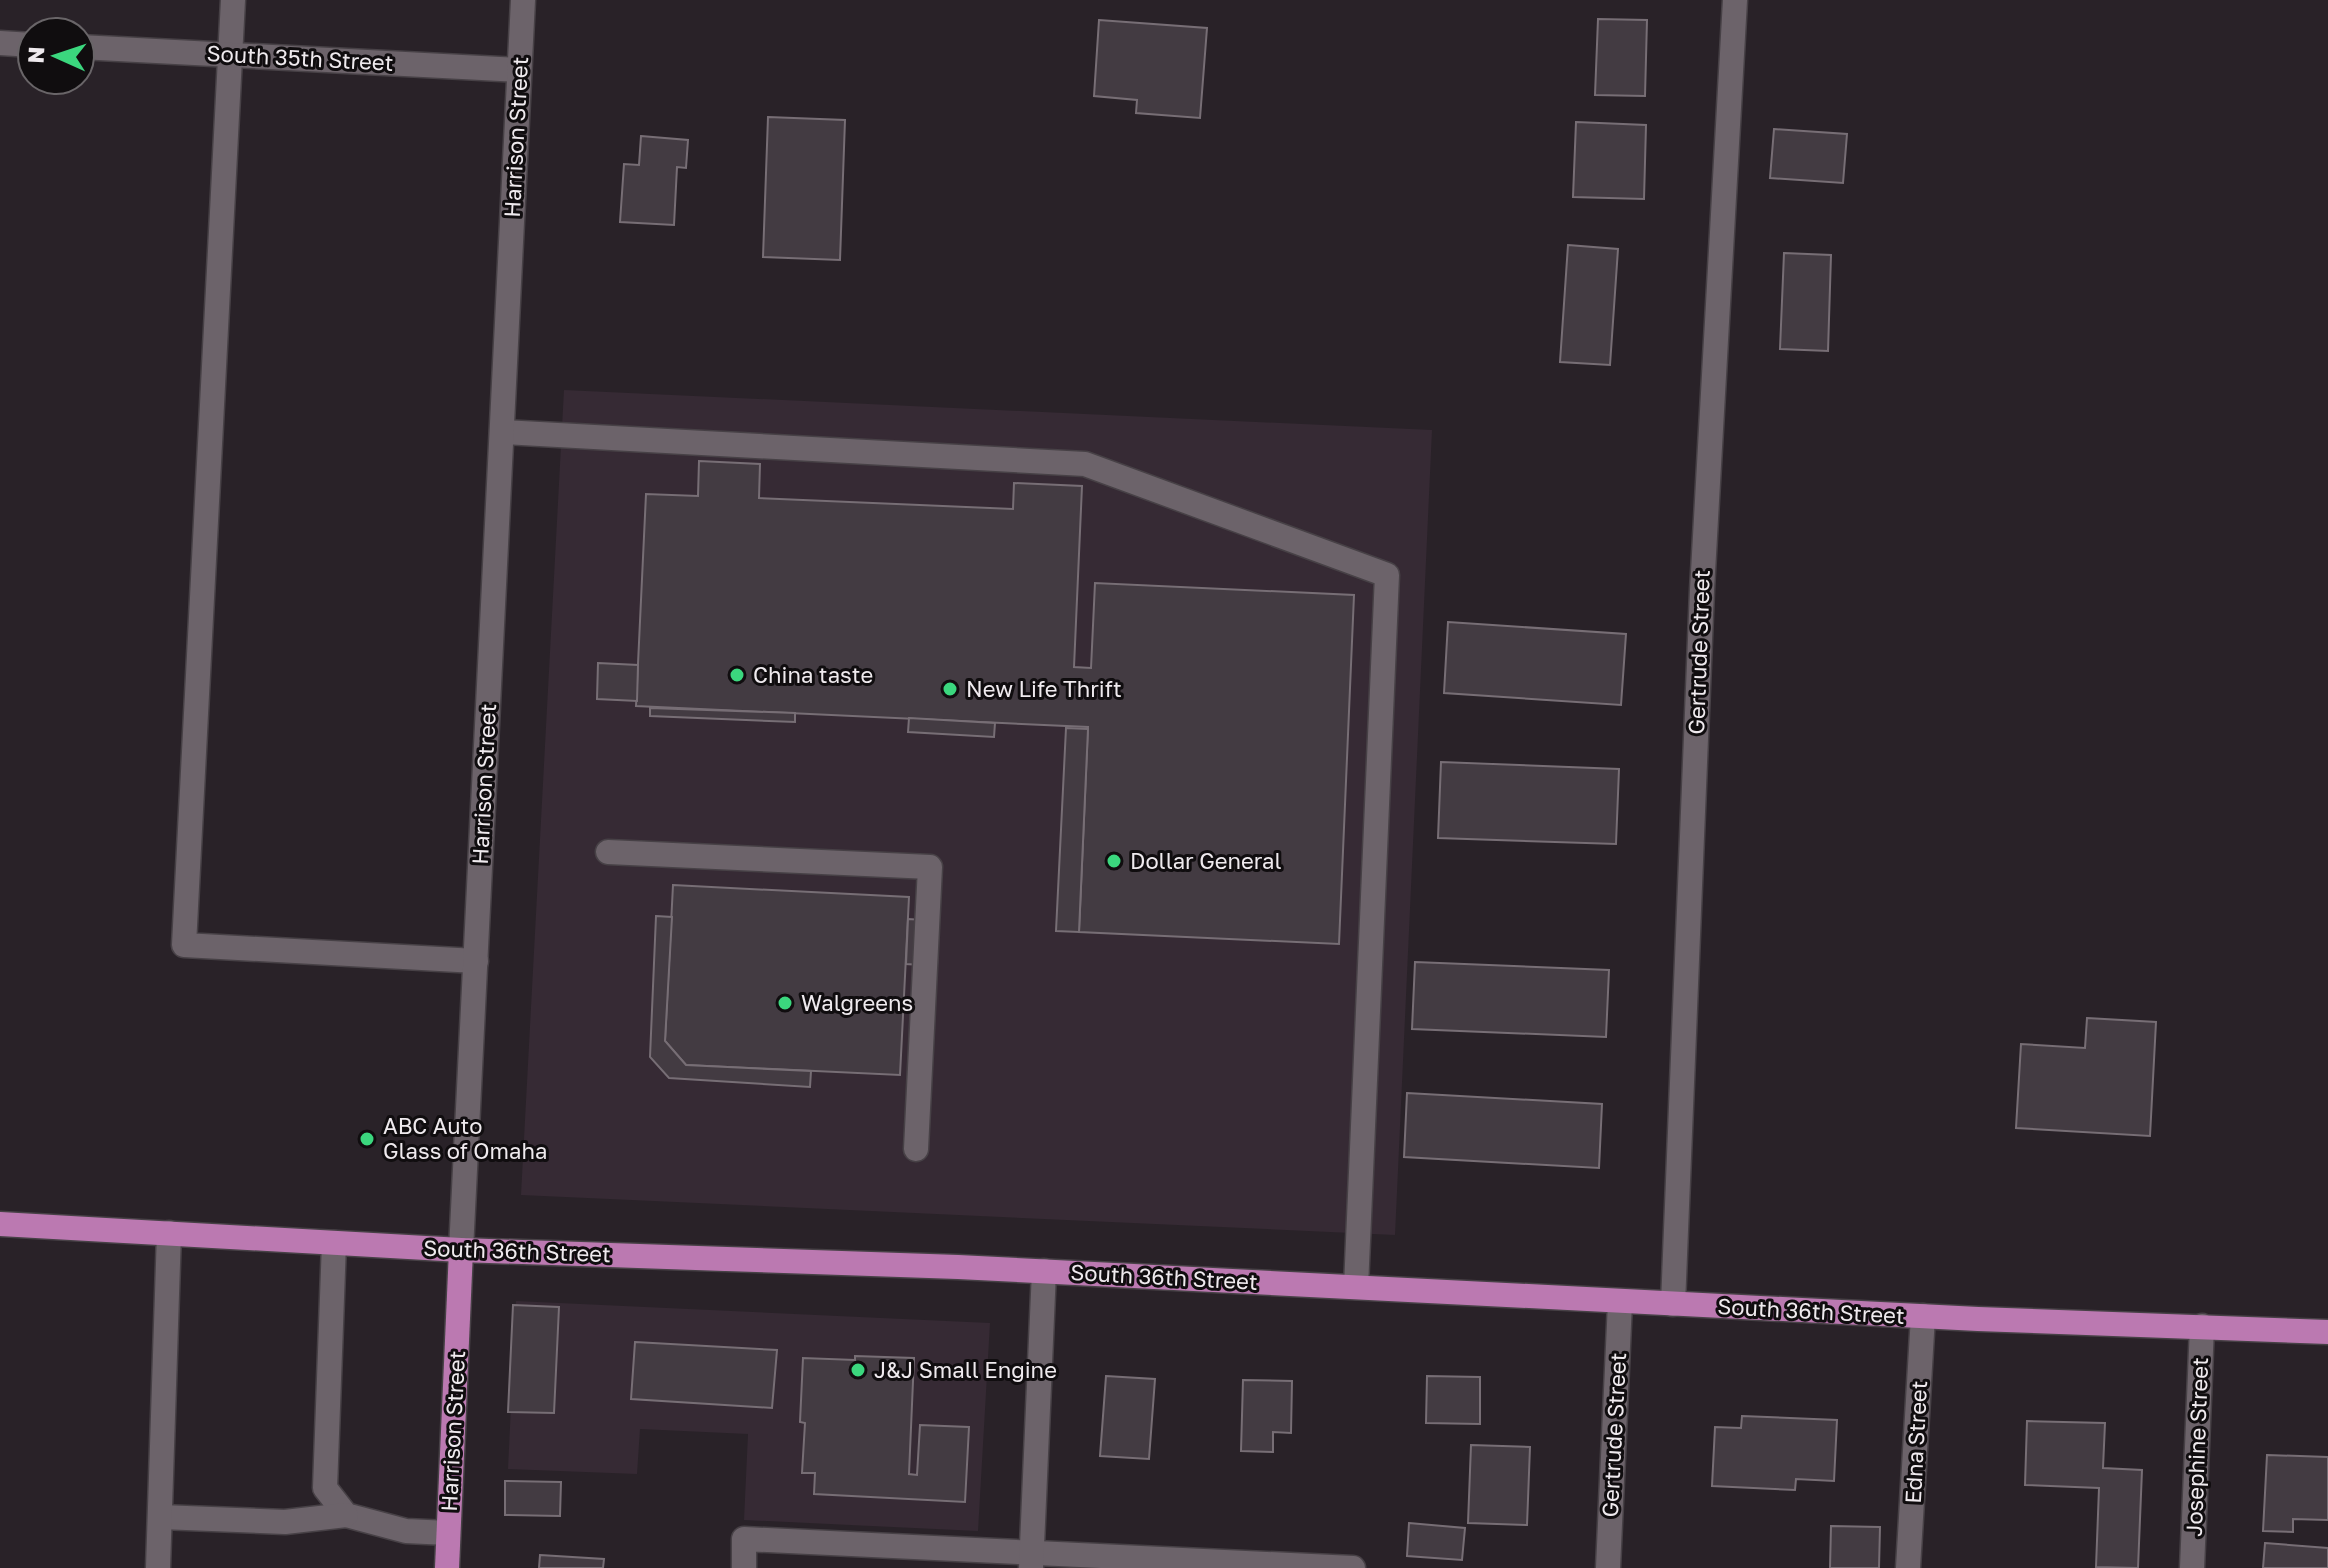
<svg xmlns="http://www.w3.org/2000/svg" width="2328" height="1568" viewBox="0 0 2328 1568" font-family="'Golos Text',sans-serif">
<style>
.built{fill:#362a34}
.building{fill:#433b42;stroke:#776e75;stroke-width:2}
.lines{fill:none;stroke-linecap:round;stroke-linejoin:round}
.minor-casing{stroke:#474146;stroke-width:27}
.major-casing{stroke:#474146;stroke-width:27}
.minor{stroke:#6c636a;stroke-width:24}
.major{stroke:#bb79b1;stroke-width:24}
.poi-dot{fill:#3bd77e;stroke:#100d0f;stroke-width:3}
.labels{text-anchor:middle;stroke-width:6;stroke-linejoin:round;paint-order:stroke}
.street-label{font-size:22px;fill:#efeaee;stroke:#100d0f}
.poi-label{font-size:22px;fill:#efeaee;stroke:#100d0f;text-anchor:start}
</style>
<rect width="100%" height="100%" fill="#292228"/>
<g class="built">
<polygon points="564,390 1432,430 1395,1235 521,1195"/>
<polygon points="516,1301 990,1323 978,1531 744,1520 748,1434 640,1429 637,1474 508,1469"/>
</g>
<g class="building">
<polygon points="1598,19 1647,20 1645,96 1595,95"/>
<polygon points="1099,20 1207,28 1200,118 1136,113 1137,100 1094,96"/>
<polygon points="768,117 845,120 840,260 763,257"/>
<polygon points="1576,122 1646,125 1644,199 1573,197"/>
<polygon points="1774,129 1847,134 1843,183 1770,178"/>
<polygon points="641,136 688,140 686,168 677,167 674,225 620,222 624,164 639,165"/>
<polygon points="1568,245 1618,249 1610,365 1560,362"/>
<polygon points="1784,253 1831,255 1828,351 1780,349"/>
<polygon points="699,461 760,464 759,498 1013,509 1014,483 1082,486 1074,667 1091,668 1095,583 1354,595 1339,944 1079,932 1088,727 636,706 646,494 698,496"/>
<polygon points="1448,622 1626,634 1621,705 1444,693"/>
<polygon points="598,663 638,665 637,701 597,699"/>
<polygon points="650,708 795,713 795,722 650,716"/>
<polygon points="909,718 995,723 994,737 908,732"/>
<polygon points="1066,728 1088,729 1079,932 1056,931"/>
<polygon points="1441,762 1619,769 1616,844 1438,838"/>
<polygon points="673,885 909,897 900,1075 686,1065 665,1041"/>
<polygon points="656,916 672,917 665,1041 686,1065 811,1071 810,1087 669,1078 650,1057"/>
<polygon points="908,919 939,921 937,966 906,964"/>
<polygon points="1415,962 1609,970 1606,1037 1412,1029"/>
<polygon points="2087,1018 2156,1022 2150,1136 2016,1128 2021,1044 2085,1048"/>
<polygon points="1407,1093 1602,1104 1599,1168 1404,1157"/>
<polygon points="513,1305 559,1307 554,1413 508,1412"/>
<polygon points="635,1342 777,1350 772,1408 631,1399"/>
<polygon points="855,1356 914,1358 909,1474 917,1475 920,1425 969,1427 965,1502 814,1494 815,1473 802,1473 805,1423 800,1422 803,1358 855,1360"/>
<polygon points="1106,1376 1155,1379 1149,1459 1100,1456"/>
<polygon points="1427,1376 1480,1377 1480,1424 1426,1423"/>
<polygon points="1243,1380 1292,1381 1291,1433 1273,1432 1273,1452 1241,1451"/>
<polygon points="1742,1416 1837,1420 1834,1481 1796,1479 1795,1490 1712,1486 1715,1427 1741,1428"/>
<polygon points="2027,1421 2105,1423 2103,1468 2142,1470 2138,1568 2096,1567 2099,1488 2025,1485"/>
<polygon points="1471,1445 1530,1447 1527,1525 1468,1523"/>
<polygon points="2267,1455 2328,1457 2328,1520 2293,1519 2293,1532 2263,1531"/>
<polygon points="505,1481 561,1482 560,1516 505,1515"/>
<polygon points="1409,1523 1465,1528 1462,1560 1407,1556"/>
<polygon points="1831,1526 1880,1527 1879,1568 1830,1568"/>
<polygon points="2265,1543 2328,1548 2328,1568 2263,1568"/>
<polygon points="540,1555 604,1559 603,1568 539,1568"/>
</g>
<g class="lines">
<g class="minor-casing">
<g id="minor">
<polyline points="233,0 184,945 476,961"/>
<polyline points="0,43 32,45"/>
<polyline points="80,47 519,70"/>
<polyline points="502,432 1085,464 1387,575 1356,1287"/>
<polyline points="608,852 930,867 916,1149"/>
<polyline points="334,1243 325,1488 346,1515 406,1531 448,1533"/>
<polyline points="461,1250 523,0"/>
<polyline points="1673,1304 1702,590 1735,0"/>
<polyline points="161,1517 285,1522 346,1515"/>
<polyline points="158,1568 169,1233"/>
<polyline points="744,1568 744,1539 1353,1568"/>
<polyline points="1031,1568 1044,1271"/>
<polyline points="1608,1568 1620,1302"/>
<polyline points="1908,1568 1923,1316"/>
<polyline points="2192,1568 2202,1326"/>
</g>
</g>
<g class="major-casing">
<g id="major">
<polyline points="0,1224 461,1250 958,1267 1978,1319 2328,1332"/>
<polyline points="447,1568 461,1250"/>
</g>
</g>
<use href="#minor" class="minor"/>
<use href="#major" class="major"/>
</g>
<g class="poi-dot">
<circle cx="737" cy="675" r="8"/>
<circle cx="950" cy="689" r="8"/>
<circle cx="1114" cy="861" r="8"/>
<circle cx="785" cy="1003" r="8"/>
<circle cx="367" cy="1139" r="8"/>
<circle cx="858" cy="1370" r="8"/>
</g>
<g class="labels">
<g class="street-label">
<text transform="translate(300 58) rotate(3)" y="8">South 35th Street</text>
<text transform="translate(516 137) rotate(-87)" y="8">Harrison Street</text>
<text transform="translate(1699 652) rotate(-88)" y="8">Gertrude Street</text>
<text transform="translate(484 784) rotate(-87)" y="8">Harrison Street</text>
<text transform="translate(517 1251) rotate(2)" y="8">South 36th Street</text>
<text transform="translate(1164 1277) rotate(3)" y="8">South 36th Street</text>
<text transform="translate(1811 1311) rotate(3)" y="8">South 36th Street</text>
<text transform="translate(453 1431) rotate(-87)" y="8">Harrison Street</text>
<text transform="translate(1614 1435) rotate(-87)" y="8">Gertrude Street</text>
<text transform="translate(1916 1442) rotate(-87)" y="8">Edna Street</text>
<text transform="translate(2197 1447) rotate(-88)" y="8">Josephine Street</text>
</g>
<g class="poi-label">
<text x="753" y="683">China taste</text>
<text x="966" y="697">New Life Thrift</text>
<text x="1130" y="869">Dollar General</text>
<text x="801" y="1011">Walgreens</text>
<text x="383" y="1134">ABC Auto<tspan x="383" dy="25">Glass of Omaha</tspan></text>
<text x="874" y="1378">J&amp;J Small Engine</text>
</g>
</g>
<g transform="translate(56 56) rotate(273)"><circle r="38" fill="#100d0f" stroke="#696568" stroke-width="2"/>
<path d="M0-6L14 30L0 20L-14 30Z" fill="#3bd77e"/>
<text y="-12" font-size="22" font-weight="bold" text-anchor="middle" fill="#efeaee">N</text>
</g>
</svg>
